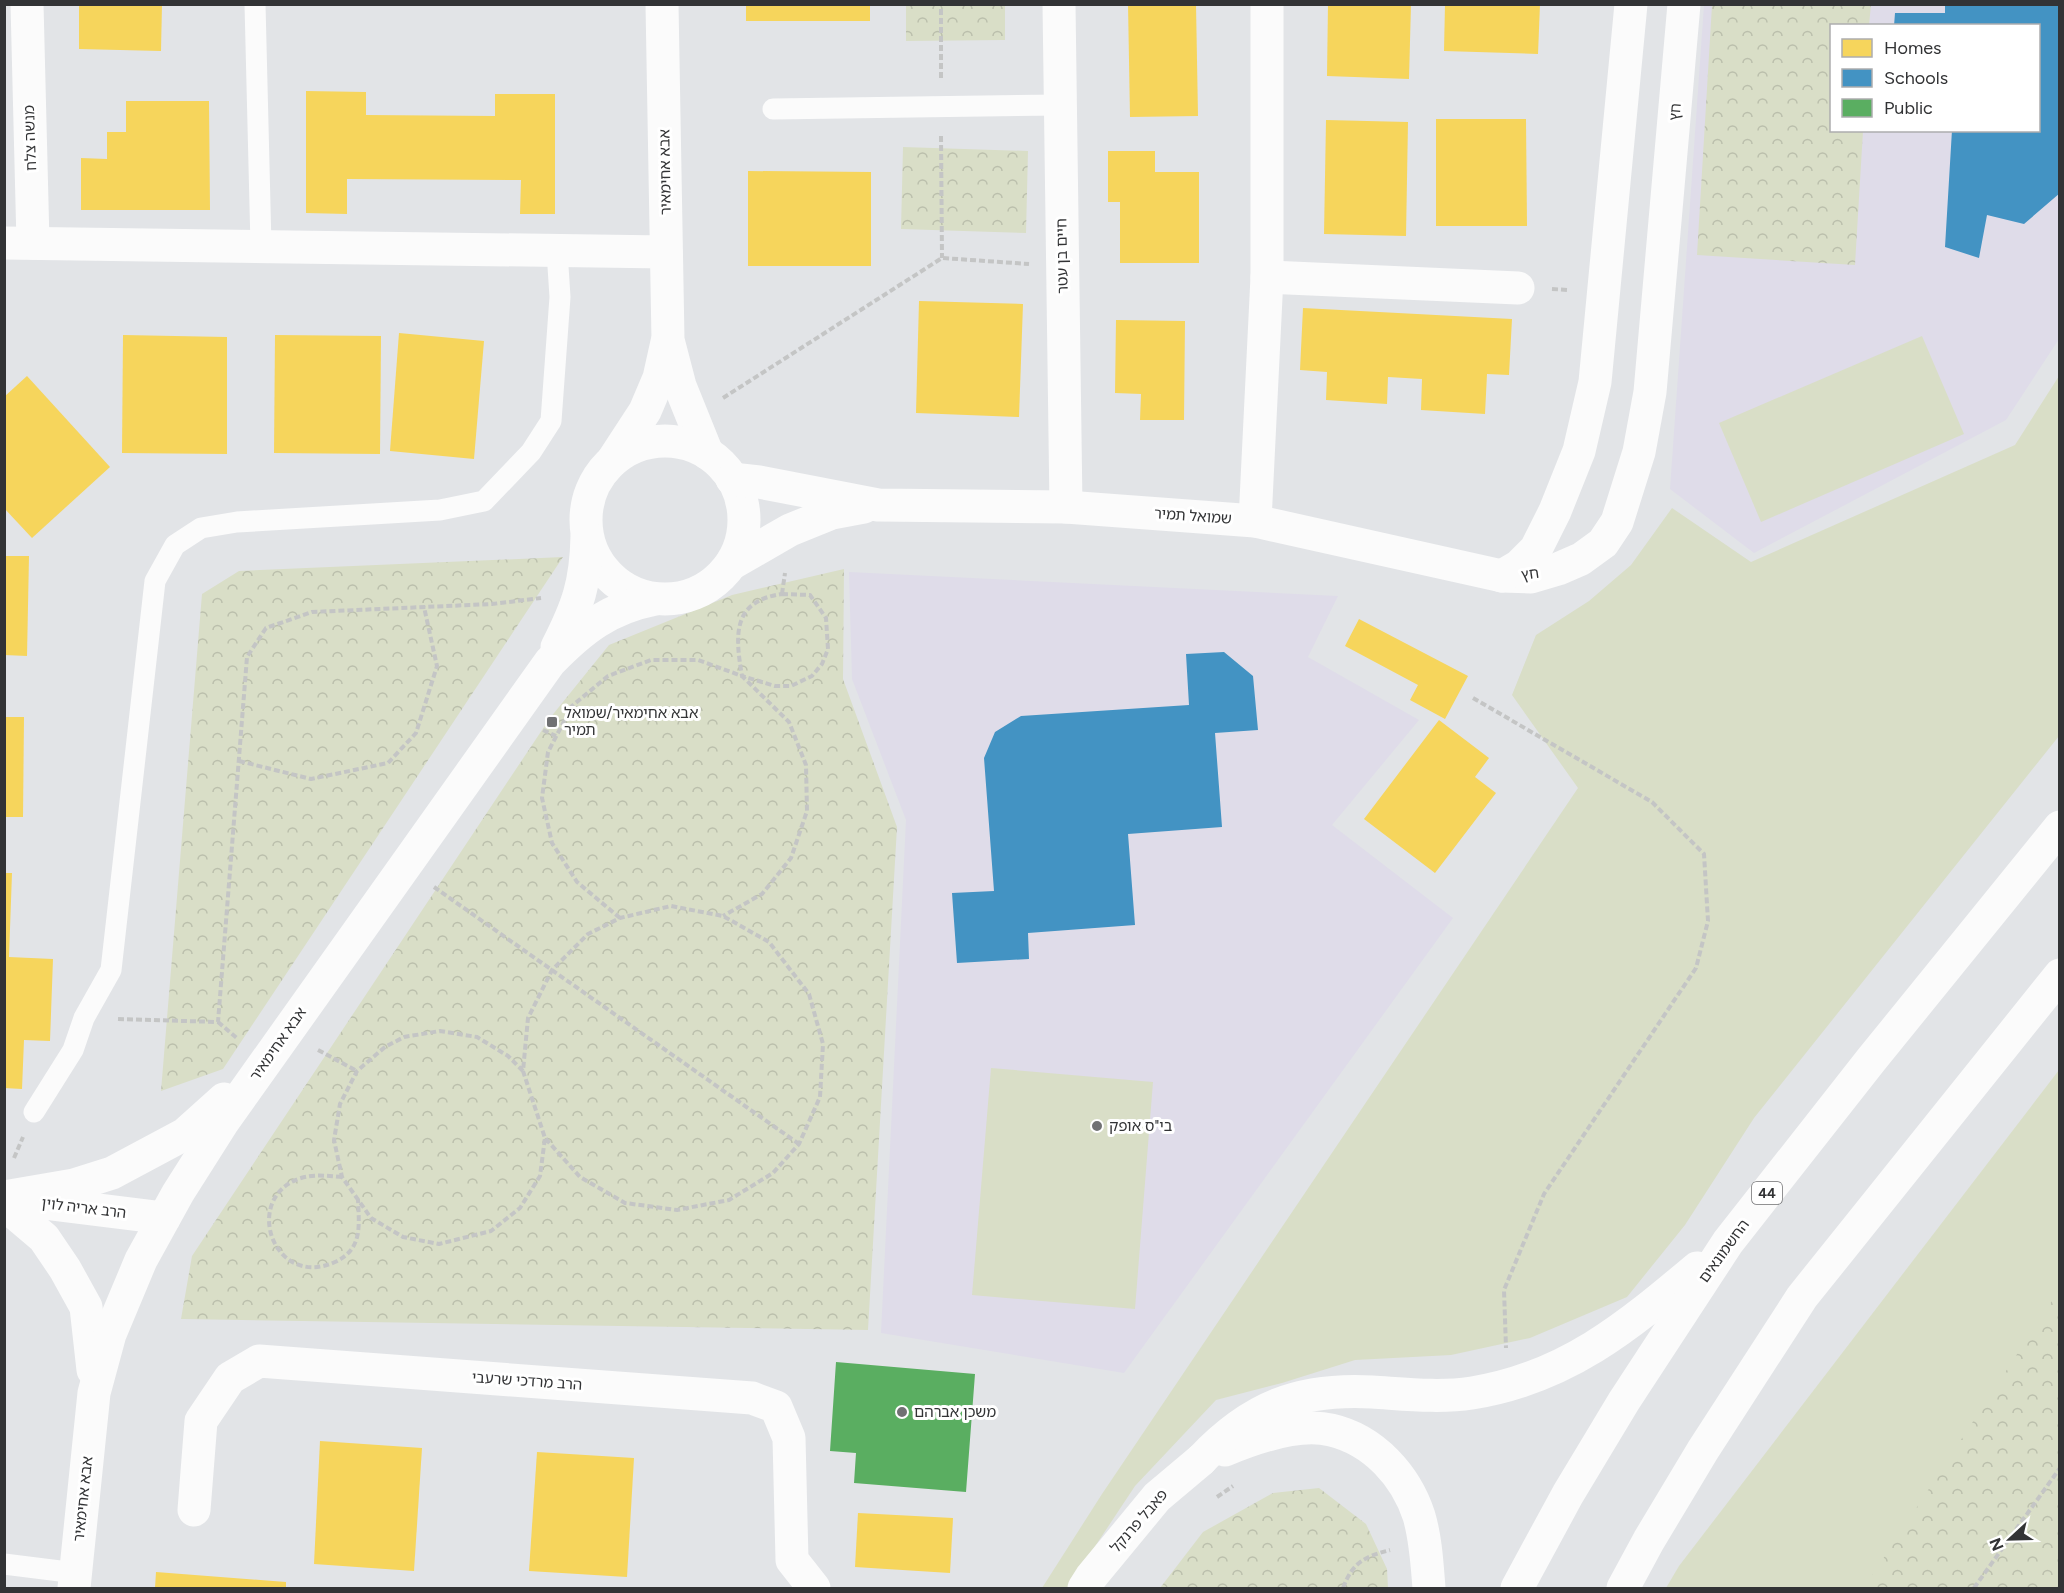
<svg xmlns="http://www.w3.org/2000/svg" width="2064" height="1593" viewBox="0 0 2064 1593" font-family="Figtree,'Noto Sans Hebrew',sans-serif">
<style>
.education{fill:#dfdce9;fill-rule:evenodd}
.green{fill:#d9dec7}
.park{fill:url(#park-crowns)}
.homes{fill:#f6d55c}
.schools{fill:#4393c3}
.public{fill:#5aae61}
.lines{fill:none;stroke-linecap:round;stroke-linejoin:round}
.path{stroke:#c4c5c5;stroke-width:4;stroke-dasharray:6 3;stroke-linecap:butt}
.lane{stroke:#fbfbfb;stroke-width:21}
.street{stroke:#fbfbfb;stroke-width:33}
.secondary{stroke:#fbfbfb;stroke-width:33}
.highway{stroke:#fbfbfb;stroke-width:33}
.poi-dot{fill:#707173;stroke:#fff;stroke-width:2}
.labels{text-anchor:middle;stroke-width:6;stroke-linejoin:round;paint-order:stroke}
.shield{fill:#fff;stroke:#707072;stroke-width:1.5}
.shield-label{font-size:14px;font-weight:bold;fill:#323335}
.street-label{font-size:15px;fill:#323335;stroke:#fff}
.poi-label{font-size:15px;fill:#323335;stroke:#fff;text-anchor:start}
</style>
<defs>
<pattern id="park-crowns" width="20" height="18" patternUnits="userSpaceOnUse" patternTransform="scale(1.5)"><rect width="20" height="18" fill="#d9dec7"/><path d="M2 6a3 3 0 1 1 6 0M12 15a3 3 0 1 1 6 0" fill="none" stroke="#bbbfac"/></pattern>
</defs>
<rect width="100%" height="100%" fill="#e2e4e7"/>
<g class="education">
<path d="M1704,5H2059V339L2006,420L1754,553L1670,489ZM1832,26H2038V130H1832Z"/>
<polygon points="849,572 1338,596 1308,657 1419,720 1332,825 1453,918 1124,1373 881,1333 906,820 852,679"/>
</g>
<g class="green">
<polygon points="1922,336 1964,434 1761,522 1719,423"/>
<polygon points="2059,376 2059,736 1754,1118 1685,1225 1627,1297 1530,1338 1451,1355 1355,1360 1282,1383 1216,1400 1135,1486 1082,1566 1069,1588 1042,1588 1102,1494 1578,788 1512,695 1536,635 1589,601 1631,565 1672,508 1751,562 2015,445"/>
<polygon points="991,1068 1153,1082 1135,1309 972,1295"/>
<polygon points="2059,1070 2059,1588 1666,1588 1679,1566"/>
</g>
<g class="park">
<polygon points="906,5 1005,5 1005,40 906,41"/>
<polygon points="1712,5 1871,5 1869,25 1832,26 1832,130 1863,131 1855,265 1697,255"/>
<polygon points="903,147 1028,151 1026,233 901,229"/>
<polygon points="563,557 223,1069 161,1091 202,594 239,571"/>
<polygon points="844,569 843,679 897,827 868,1330 181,1319 192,1256 550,718 609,645 732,595"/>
<polygon points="2059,1290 2059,1588 1864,1588"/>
<polygon points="1319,1488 1366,1524 1387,1569 1388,1588 1160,1588 1203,1532 1273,1493"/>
</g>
<g class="homes">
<polygon points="79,4 162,4 161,51 79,49"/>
<rect x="746" y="4" width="124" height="17"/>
<polygon points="1128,4 1196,4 1198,116 1130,117"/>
<polygon points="1328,4 1411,4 1409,79 1327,76"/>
<polygon points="1445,4 1540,4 1538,54 1444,51"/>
<polygon points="306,91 366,92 366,115 495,116 495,94 555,94 555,214 520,214 521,180 347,179 347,214 306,213"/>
<polygon points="126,101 209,101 210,210 81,210 81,158 107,159 107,132 126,132"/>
<polygon points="1436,119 1526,119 1527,226 1436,226"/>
<polygon points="1326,120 1408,122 1406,236 1324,234"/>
<polygon points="1108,151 1155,151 1155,172 1199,172 1199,263 1120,263 1120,202 1108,202"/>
<polygon points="748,171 871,172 871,266 748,266"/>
<polygon points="919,301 1023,304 1019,417 916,413"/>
<polygon points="1303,308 1512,319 1509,375 1487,374 1485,414 1421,410 1422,379 1388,377 1387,404 1326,400 1327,372 1300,370"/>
<polygon points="1116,320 1185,321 1184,420 1140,420 1141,394 1115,393"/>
<polygon points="399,333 484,341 474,459 390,451"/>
<polygon points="123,335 227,337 227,454 122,453"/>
<polygon points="275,335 381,336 380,454 274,453"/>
<polygon points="27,376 110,467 32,538 4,508 4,397"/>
<polygon points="4,556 29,556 27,656 4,655"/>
<polygon points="1359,619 1468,676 1445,719 1410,700 1418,685 1345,646"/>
<polygon points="4,717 24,717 23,817 4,817"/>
<polygon points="1439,720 1489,758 1475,777 1496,793 1435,873 1364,819"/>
<polygon points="4,873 12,873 9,957 53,959 50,1041 24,1040 22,1089 4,1088"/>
<polygon points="320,1441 422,1448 414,1571 314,1564"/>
<polygon points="537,1452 634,1458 627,1577 529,1571"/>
<polygon points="858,1513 953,1518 950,1573 855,1567"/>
<polygon points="156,1572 286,1582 286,1588 155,1588"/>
</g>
<g class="schools">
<polygon points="1945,4 2060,4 2060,193 2024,224 1987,215 1979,258 1945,247 1952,130 2038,130 2038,26 1894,26 1895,13 1945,13"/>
<polygon points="1224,652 1253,676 1258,730 1215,733 1222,827 1128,834 1135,925 1028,933 1029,959 957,963 952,893 994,891 984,758 995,732 1021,716 1189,705 1186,654"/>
</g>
<polygon class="public" points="836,1362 975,1374 966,1492 854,1483 856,1453 830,1451"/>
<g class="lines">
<g class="path">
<polyline points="941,78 941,4"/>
<polyline points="941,136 942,258"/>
<polyline points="1552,289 1568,290"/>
<polyline points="723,398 942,258 1029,264"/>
<path d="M782,594L810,595L826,618L828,649L822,664L812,676L791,686H775L742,676C735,635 732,601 782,594Z"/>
<polyline points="782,594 785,573"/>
<polyline points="1473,698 1652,802 1704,854 1708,921 1696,968 1544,1194 1504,1290 1506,1348"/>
<polyline points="543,730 556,736"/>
<polyline points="239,761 311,779 388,763 416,733 437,666 424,607"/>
<polyline points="434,887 799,1144"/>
<polyline points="620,918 577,882 552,843 542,798 548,752 572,706 608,676 651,660 698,660 742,676 789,722 806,765 807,811 791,858 762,894 723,916"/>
<polyline points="118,1019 218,1022 247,657 266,628 312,612 492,604 541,598"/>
<polyline points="218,1022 238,1039"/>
<polyline points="318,1050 357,1071"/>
<polyline points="523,1071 508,1056 477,1037 440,1031 404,1037 385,1047 357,1071 340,1104 334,1140 342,1177 371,1218 403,1237 439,1244 491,1231 520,1208 540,1176 545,1138 523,1071 528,1018 552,970 588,934 620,918 671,906 723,916 769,942 809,994 823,1044 820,1097 799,1144 773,1173 729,1200 677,1210 625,1203 580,1177 545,1138"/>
<polyline points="14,1158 23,1137"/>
<path d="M342,1177C328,1176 314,1174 301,1178C241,1197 273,1290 335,1262C363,1249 359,1226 358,1199"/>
<polyline points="1217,1497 1233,1486"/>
<path d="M1343,1588C1353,1562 1364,1557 1390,1550"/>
<polyline points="1974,1588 2060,1468"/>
</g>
<g class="lane">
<polyline points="255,4 261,246"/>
<polyline points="773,109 1060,105"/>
<polyline points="34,1112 73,1050 84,1018 111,970 155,581 175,545 201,528 237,522 440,510 484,501 531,452 551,421 560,297 557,251"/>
<polyline points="4,1564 76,1573"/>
</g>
<g class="street">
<polyline points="27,4 33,243"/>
<polyline points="1059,4 1066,507"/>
<polyline points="4,243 666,252"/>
<polyline points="1267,277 1518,288"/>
<polyline points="1255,521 1267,277 1267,4"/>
<polyline points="194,1510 201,1421 230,1378 259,1361 752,1398 776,1407 789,1438 792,1560 814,1588"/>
</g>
<g class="secondary">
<polyline points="662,4 668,340 680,386 707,453"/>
<circle cx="665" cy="520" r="79"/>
<polyline points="613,460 645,411 659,378 667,342"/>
<polyline points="732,479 759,482 878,505 1066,507 1255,521 1502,576 1531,577 1558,569 1581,559 1603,543 1617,522 1639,452 1650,392 1684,4"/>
<polyline points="731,564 790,530 832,513 864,507"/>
<polyline points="1502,576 1519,566 1536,549 1555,511 1579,451 1595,382 1631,4"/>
<path d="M557,647C578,606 586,583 587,536"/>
<polyline points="4,1197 74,1185 112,1173 185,1134 224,1099"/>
<polyline points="35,1202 164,1218"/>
<polyline points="4,1204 44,1238 65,1269 86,1307 93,1370"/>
<path d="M74,1588L94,1393L110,1334L141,1260L178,1193L223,1122L550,662C582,629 609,608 655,599"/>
<polyline points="1084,1588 1091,1577 1157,1497 1201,1460"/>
</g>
<g class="highway">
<path d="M1225,1450C1254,1438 1299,1422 1331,1430C1374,1440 1406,1476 1419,1516C1426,1540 1427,1564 1429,1588"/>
<path d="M1201,1460C1251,1407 1299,1388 1372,1392C1405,1394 1439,1398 1472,1393C1566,1378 1627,1327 1697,1268"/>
<polyline points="1517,1588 1568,1494 1624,1401 1728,1242 1871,1060 2060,827"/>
<polyline points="1623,1588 1649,1540 1703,1450 1802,1297 2060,975"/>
</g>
</g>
<g class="poi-dot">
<rect x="546" y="716" width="12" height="12" rx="3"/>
<circle cx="1097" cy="1126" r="6"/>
<circle cx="902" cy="1412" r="6"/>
</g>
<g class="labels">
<rect class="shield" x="1752" y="1182" width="30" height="22" rx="4.5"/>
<g class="shield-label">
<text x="1767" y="1198">44</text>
</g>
<g class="street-label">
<text transform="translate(1675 112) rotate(-85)" y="5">חץ</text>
<text transform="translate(30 138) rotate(-92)" y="5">מנשה צלח</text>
<text transform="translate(665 172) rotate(-91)" y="5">אבא אחימאיר</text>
<text transform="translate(1062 256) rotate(-91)" y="5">חיים בן עטר</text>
<text transform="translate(1193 516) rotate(4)" y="5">שמואל תמיר</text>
<text transform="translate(1530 574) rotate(-8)" y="5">חץ</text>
<text transform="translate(278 1044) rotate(-55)" y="5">אבא אחימאיר</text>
<text transform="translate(84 1208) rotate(7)" y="5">הרב אריה לוין</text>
<text transform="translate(1724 1251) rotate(-54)" y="5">החשמונאים</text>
<text transform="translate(527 1381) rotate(4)" y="5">הרב מרדכי שרעבי</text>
<text transform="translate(83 1499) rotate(-84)" y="5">אבא אחימאיר</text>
<text transform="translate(1139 1521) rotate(-49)" y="5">פאבל פרנקל</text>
</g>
<g class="poi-label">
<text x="564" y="718">אבא אחימאיר/שמואל<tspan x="564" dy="17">תמיר</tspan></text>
<text x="1109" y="1131">בי"ס אופק</text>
<text x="914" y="1417">משכן אברהם</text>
</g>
</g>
<rect width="2064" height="1593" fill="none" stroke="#323335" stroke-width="12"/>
<rect x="1830" y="24" width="210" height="108" fill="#ffffff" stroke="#adadae" stroke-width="1.5"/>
<rect x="1842" y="39" width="30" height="18" fill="#f6d55c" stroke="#adadae" stroke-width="1.5"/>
<text x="1884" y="54" font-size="18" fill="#323335">Homes</text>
<rect x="1842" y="69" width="30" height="18" fill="#4393c3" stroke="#adadae" stroke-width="1.5"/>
<text x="1884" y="84" font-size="18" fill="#323335">Schools</text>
<rect x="1842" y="99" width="30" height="18" fill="#5aae61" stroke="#adadae" stroke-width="1.5"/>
<text x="1884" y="114" font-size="18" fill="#323335">Public</text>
<g transform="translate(2010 1539) rotate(248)" stroke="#ffffff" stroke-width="4.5" paint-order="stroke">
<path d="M0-4.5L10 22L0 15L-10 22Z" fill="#323335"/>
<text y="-9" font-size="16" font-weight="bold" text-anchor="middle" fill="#323335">N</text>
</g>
</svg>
